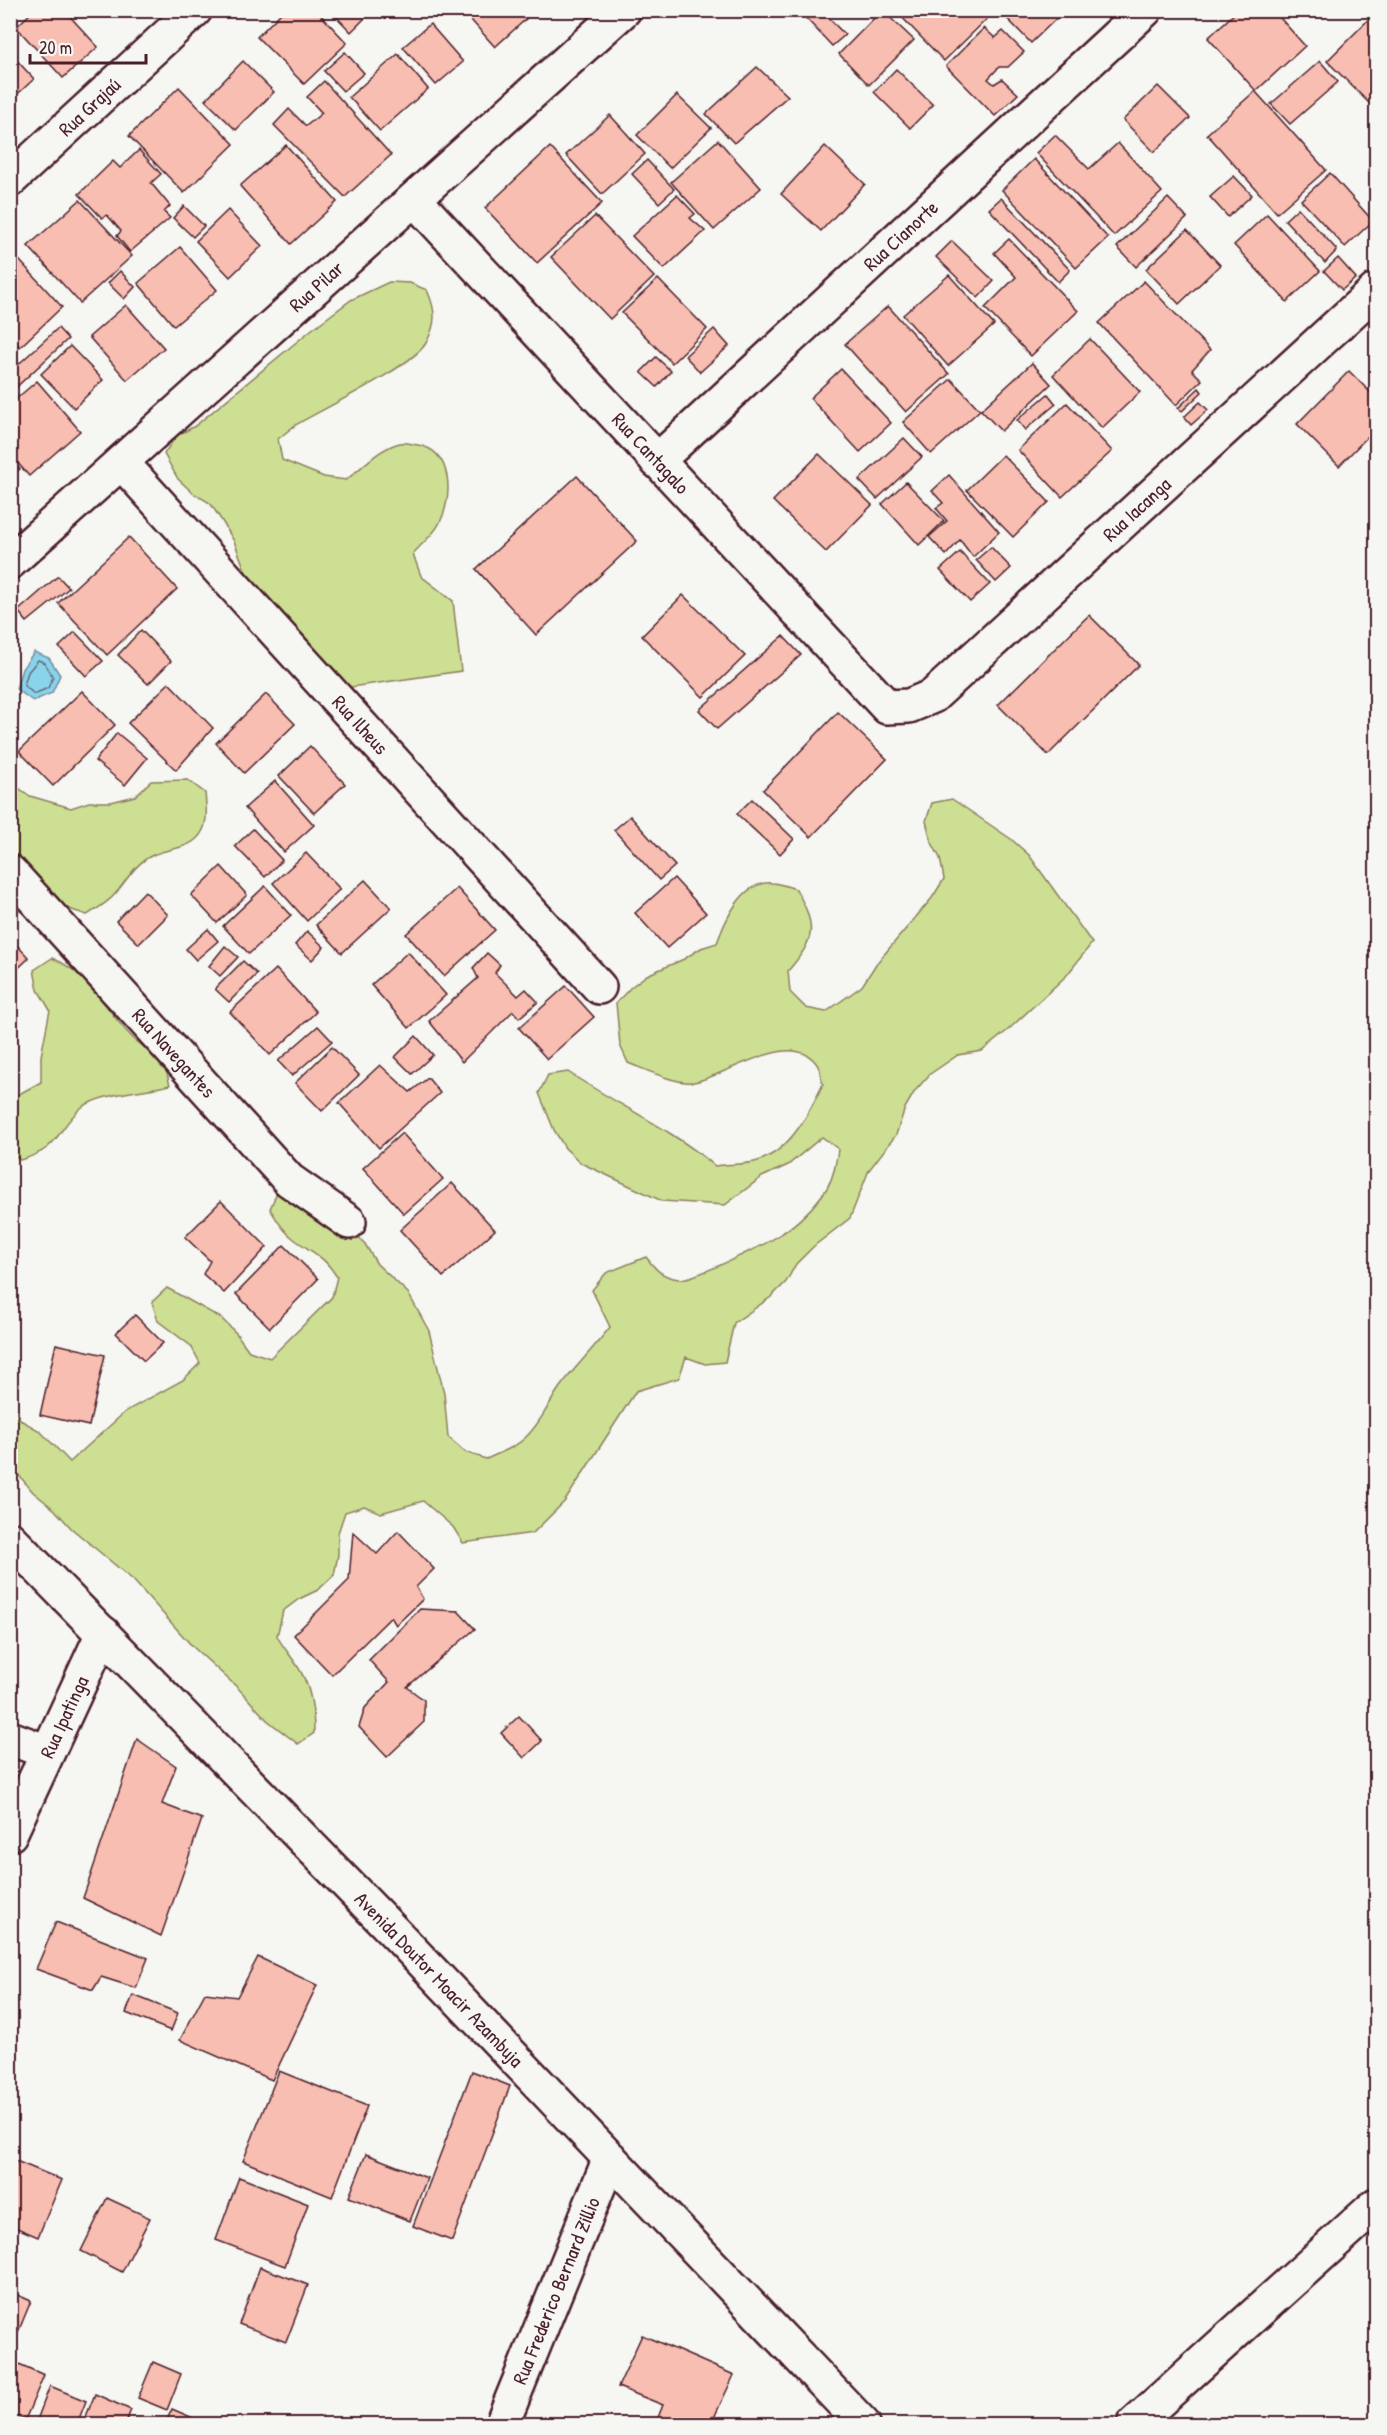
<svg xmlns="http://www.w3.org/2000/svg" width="1387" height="2435" viewBox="0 0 1387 2435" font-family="'Patrick Hand',sans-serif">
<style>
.green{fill:#cddf93;stroke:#8c7f5f;stroke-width:1.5}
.water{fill:#8ad4eb;stroke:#708c9e;stroke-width:1.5}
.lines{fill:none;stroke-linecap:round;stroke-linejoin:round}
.shore{stroke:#646778;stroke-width:1.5}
.building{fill:#f8beb1;stroke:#4a1f2b;stroke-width:1.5}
.minor-casing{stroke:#4a1f2b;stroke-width:38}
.minor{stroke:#f6f6f2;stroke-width:33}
.labels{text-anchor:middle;stroke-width:6;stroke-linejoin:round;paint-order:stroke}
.street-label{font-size:20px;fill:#4a1f2b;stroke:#f6f6f2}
</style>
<rect width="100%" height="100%" fill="#f6f6f2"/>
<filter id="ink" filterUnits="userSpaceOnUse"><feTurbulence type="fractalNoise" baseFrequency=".0167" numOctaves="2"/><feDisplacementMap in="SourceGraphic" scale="12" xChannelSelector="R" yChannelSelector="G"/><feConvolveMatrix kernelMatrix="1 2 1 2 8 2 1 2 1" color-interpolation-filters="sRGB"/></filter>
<g filter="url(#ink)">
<g class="green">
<path d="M389,282L410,283L427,290C436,310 437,323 426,343C412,367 322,409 294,426L278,439L282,460L324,477L346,480C362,468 379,448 400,443C405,442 412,444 418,445C453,451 453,497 440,522C435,534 421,544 413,554L421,576L453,601L461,671L344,688L253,591L234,541L222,521L210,503L193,493L178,479L164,454L176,436L195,426L311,330L351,300Z"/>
<path d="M188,780L205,793C206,804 208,819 203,830C193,851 168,847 151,856C135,864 127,880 116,893C108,903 98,908 87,915L66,908L51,895L11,850L10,782L30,796L71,808L89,802H111L135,796L151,781Z"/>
<path d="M952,799L1011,839L1029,855L1092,943L1067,975L1008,1030L982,1051L958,1055L930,1074L915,1091L905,1108L896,1135L869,1170L850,1218L814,1246L796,1264L786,1282L771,1297L734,1323L725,1362L705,1364L686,1357L679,1378L636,1391L565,1501L533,1533L463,1543L453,1527L423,1501L381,1513L364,1506L345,1512L338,1533V1555L334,1575L318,1590L299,1599L283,1611L277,1636C284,1649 294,1659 301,1672C312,1691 314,1712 314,1733L298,1744L267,1720L238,1688L192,1646L133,1580L71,1528L55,1510L33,1492L11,1466L10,1406L22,1421L40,1431L70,1462L126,1411L183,1380L200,1363L191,1346L158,1321L152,1302L167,1288L221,1318L236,1333L249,1351L270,1358L332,1297L337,1277C323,1255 313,1253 294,1239C283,1231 277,1220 270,1209L277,1192L297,1191L348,1225L365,1244L377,1264L408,1293L429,1331L444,1393L448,1437L465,1452L486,1459C500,1453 516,1447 526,1437C541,1423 548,1404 560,1387C576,1366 594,1348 610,1327L592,1290L606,1273L646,1257C656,1270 662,1277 679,1279C693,1280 767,1244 781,1234C797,1224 816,1205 827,1188C834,1176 836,1163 838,1149L822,1137L788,1165L762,1177L725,1205L662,1201L581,1163L565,1148L554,1130L539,1093L548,1075L568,1072C616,1104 670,1128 715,1166C729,1164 745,1165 758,1161C791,1150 809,1113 823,1084C821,1079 821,1071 818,1066C794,1026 725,1077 694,1082C677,1085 644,1069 628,1063L620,1045L616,1003L631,987L647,975L684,959L701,948L717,943C725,920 743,880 772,883C780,883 788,887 796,889C817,927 816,938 788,971L790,992L806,1008L826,1012L862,986L876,964L932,898L944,879L940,858L931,841L926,821L932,803Z"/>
<path d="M52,958C94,976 104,1010 134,1039C144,1048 158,1055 165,1067C167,1072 168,1079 170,1085C147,1091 99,1093 81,1108C55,1131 61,1149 20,1160L11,1153L10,1099L41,1082V1056L50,1010L38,990L34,970Z"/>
</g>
<polygon class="water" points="34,652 49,658 60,675 52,693 33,701 16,689 22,669"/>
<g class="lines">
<polygon class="shore" points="38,660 45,663 53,677 48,688 34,694 24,685 28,672"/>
</g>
<g class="building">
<polygon points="34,10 64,10 98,47 63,78 16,27"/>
<polygon points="284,10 316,10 347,43 304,84 257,37"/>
<polygon points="330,10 373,10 351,32"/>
<polygon points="462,10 519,10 526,19 495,47"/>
<polygon points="806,10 821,10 845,35 832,46 802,14"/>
<polygon points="882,10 914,40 869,85 839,54"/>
<polygon points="895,10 987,10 991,15 944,61"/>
<polygon points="999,10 1062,10 1063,12 1031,43"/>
<polygon points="1238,10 1273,10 1305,46 1256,91 1208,38"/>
<polygon points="1372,16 1376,20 1376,108 1375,109 1327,61"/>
<polygon points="430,24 463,62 436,85 403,47"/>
<polygon points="984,28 995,38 1003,31 1024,52 1008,67 999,67 988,79 994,84 1002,79 1018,94 995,116 946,66"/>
<polygon points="345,52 364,73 343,91 324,71"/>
<polygon points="10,53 34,79 10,101"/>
<polygon points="398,54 428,89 380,131 349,97"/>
<polygon points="243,61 274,92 236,130 205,100"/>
<polygon points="1320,61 1338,82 1290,124 1271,104"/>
<polygon points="757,67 788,96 734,143 706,114"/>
<polygon points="896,69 933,105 910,128 874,92"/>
<polygon points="324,81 391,155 345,197 274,125 289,109 306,126 322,113 307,97"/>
<polygon points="1158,86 1190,118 1154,152 1123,120"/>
<polygon points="179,87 234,144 184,193 129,136"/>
<polygon points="1255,91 1326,170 1277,213 1207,134"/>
<polygon points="677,95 711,128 670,168 637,135"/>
<polygon points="610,115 645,154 602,194 566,155"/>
<polygon points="1055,135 1089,169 1118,143 1162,192 1114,236 1036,153"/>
<polygon points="718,140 761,188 714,230 671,182"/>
<polygon points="286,145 337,202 291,244 240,186"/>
<polygon points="825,146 865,184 821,231 781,194"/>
<polygon points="550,147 602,203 537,263 485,208"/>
<polygon points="139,150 161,174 151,183 170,206 164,212 170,218 130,252 117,236 121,231 107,215 102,218 79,194 113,161 120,168"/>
<polygon points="1034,159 1108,238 1076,268 1002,190"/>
<polygon points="647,160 674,189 659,203 632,174"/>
<polygon points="1330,173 1373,221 1345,247 1301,200"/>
<polygon points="1234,176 1252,195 1228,217 1210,197"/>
<polygon points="677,195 695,214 690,218 705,231 664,269 632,236"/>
<polygon points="1001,198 1070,270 1058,282 989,209"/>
<polygon points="1168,198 1187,218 1136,267 1117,247"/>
<polygon points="80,200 132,256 80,303 28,246"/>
<polygon points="184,206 204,226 193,237 173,218"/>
<polygon points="1298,208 1337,250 1325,263 1285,220"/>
<polygon points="228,210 262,246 230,277 196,241"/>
<polygon points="1267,214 1320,271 1287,302 1234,245"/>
<polygon points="595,216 654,277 610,319 551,257"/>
<polygon points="1187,230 1220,265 1179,304 1146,269"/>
<polygon points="1009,239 1078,311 1031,356 985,308 1016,277 994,253"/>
<polygon points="952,241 994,281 978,298 936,257"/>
<polygon points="180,247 217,290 174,326 138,283"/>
<polygon points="10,250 62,307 20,347 10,336"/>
<polygon points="1338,258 1356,278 1342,290 1324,271"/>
<polygon points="120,271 135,287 124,299 108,283"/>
<polygon points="949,275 994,325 948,366 903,315"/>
<polygon points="658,279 707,329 672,363 622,313"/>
<polygon points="1144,281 1210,350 1192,370 1202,380 1176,405 1099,323"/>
<polygon points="126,305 164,348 127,380 89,337"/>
<polygon points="888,306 949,374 906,412 845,344"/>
<polygon points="58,328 68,339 10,393 10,372"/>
<polygon points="714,329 729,346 700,372 685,356"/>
<polygon points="1090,339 1140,392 1102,428 1053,375"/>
<polygon points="70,346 103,380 74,408 41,374"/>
<polygon points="656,357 671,371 657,387 641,372"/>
<polygon points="1032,363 1051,384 1001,431 981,410"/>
<polygon points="841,369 891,423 860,452 810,398"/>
<polygon points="1349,371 1376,398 1376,428 1339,466 1297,424"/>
<polygon points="951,379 980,410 931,454 903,422"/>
<polygon points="37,381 80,431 29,476 10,454 10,404"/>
<polygon points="1199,388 1202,392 1182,411 1178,408"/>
<polygon points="1048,394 1056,404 1025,430 1017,420"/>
<polygon points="1200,402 1208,410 1191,425 1184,417"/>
<polygon points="1067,403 1112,451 1062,497 1018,450"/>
<polygon points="904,438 922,457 877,499 859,480"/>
<polygon points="819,454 872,505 826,552 773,501"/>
<polygon points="1003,455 1049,502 1013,537 967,490"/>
<polygon points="10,459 20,469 10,477"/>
<polygon points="949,475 999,532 973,557 960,540 946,555 929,537 947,521 936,508 943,503 932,491"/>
<polygon points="577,476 637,541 536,635 476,569"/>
<polygon points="906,482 944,521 919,545 882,504"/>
<polygon points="129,537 177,589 107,655 58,603"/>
<polygon points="991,547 1011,568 996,582 976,560"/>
<polygon points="960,552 990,584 970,602 940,570"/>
<polygon points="58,576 69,588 27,622 18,611"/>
<polygon points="683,595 745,656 703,697 642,636"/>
<polygon points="1089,615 1139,665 1048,755 998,705"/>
<polygon points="141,630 171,661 148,684 118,655"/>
<polygon points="75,632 103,661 86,676 59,647"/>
<polygon points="783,636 801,655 717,729 699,710"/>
<polygon points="169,683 213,728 176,770 128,723"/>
<polygon points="82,691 115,725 53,786 19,751"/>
<polygon points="266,694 295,724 244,773 216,743"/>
<polygon points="838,712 887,759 811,837 763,790"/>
<polygon points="117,733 147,758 125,785 95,761"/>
<polygon points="310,746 345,784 314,813 279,776"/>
<polygon points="275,781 314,825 284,852 245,808"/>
<polygon points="752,799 794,839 780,854 737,814"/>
<polygon points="630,816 675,866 659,880 614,830"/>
<polygon points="253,829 282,860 265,877 235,846"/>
<polygon points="306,853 340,889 307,921 273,883"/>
<polygon points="221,866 247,895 217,923 191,895"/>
<polygon points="674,878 706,913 667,948 635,913"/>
<polygon points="365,880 391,908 342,953 316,925"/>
<polygon points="265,886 291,915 249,954 223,926"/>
<polygon points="457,888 495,930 444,976 406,934"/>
<polygon points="145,891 168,915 139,944 116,921"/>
<polygon points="208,929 218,941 196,960 186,949"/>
<polygon points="307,931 324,947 312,960 295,945"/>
<polygon points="10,938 29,958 10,976"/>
<polygon points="225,946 238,957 220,976 209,966"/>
<polygon points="408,952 446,995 409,1028 371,985"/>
<polygon points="487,953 500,965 495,973 518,996 526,989 538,1002 519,1018 513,1011 462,1062 429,1021 478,978 473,968"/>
<polygon points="243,961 257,974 229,1002 215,989"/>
<polygon points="276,969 316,1012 270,1055 230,1012"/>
<polygon points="566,986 594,1017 547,1059 519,1028"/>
<polygon points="318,1026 332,1041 292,1076 278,1061"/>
<polygon points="416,1036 433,1055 412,1074 395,1057"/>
<polygon points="332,1047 359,1075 322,1111 295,1083"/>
<polygon points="380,1065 410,1092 428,1078 440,1093 379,1148 339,1103"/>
<polygon points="402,1133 443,1179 404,1214 363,1168"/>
<polygon points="452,1183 495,1230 443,1277 400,1230"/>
<polygon points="221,1201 267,1247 224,1293 203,1274 210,1261 185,1237"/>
<polygon points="284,1245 318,1279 270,1328 236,1294"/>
<polygon points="135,1315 163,1343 144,1361 116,1333"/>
<polygon points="56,1344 105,1355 89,1426 40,1415"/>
<polygon points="398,1531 434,1569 416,1587 423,1599 396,1625 391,1617 332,1675 294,1635 349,1580 353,1532 377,1554"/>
<polygon points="420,1609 458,1611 475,1629 407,1687 424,1700 424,1722 387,1757 359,1727 365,1708 389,1682 369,1660"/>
<polygon points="519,1716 542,1741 524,1758 501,1733"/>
<polygon points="137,1739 176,1766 162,1804 202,1819 161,1936 83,1898"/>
<polygon points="56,1922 148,1958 136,1988 101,1977 93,1990 36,1969"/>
<polygon points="258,1957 317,1985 272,2080 180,2040 205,1993 237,1997"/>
<polygon points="133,1995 178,2013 171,2031 126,2013"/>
<polygon points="279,2071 367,2106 332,2197 243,2161"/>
<polygon points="472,2071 510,2086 452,2241 413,2226"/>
<polygon points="366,2154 427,2178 410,2221 349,2197"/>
<polygon points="16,2161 62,2180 38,2237 10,2225 10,2174"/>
<polygon points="239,2177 308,2204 285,2266 216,2240"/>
<polygon points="107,2198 150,2218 122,2272 81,2251"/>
<polygon points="260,2267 308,2285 286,2342 239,2324"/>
<polygon points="13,2293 31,2301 16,2337 10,2335 10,2300"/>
<polygon points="642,2335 734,2375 711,2424 667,2424 657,2420 663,2405 618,2387"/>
<polygon points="10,2360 44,2375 25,2420 10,2413"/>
<polygon points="153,2362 181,2374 167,2410 138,2398"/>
<polygon points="50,2386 86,2401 77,2424 49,2424 37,2420"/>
<polygon points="95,2394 131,2410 125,2424 83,2424"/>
<polygon points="172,2409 207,2424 165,2424"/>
</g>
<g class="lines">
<g class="minor-casing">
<g id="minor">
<path id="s1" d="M10,180L195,10"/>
<path id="s2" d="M415,200L887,707L909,706L933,696L1376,290"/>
<path id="s3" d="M657,461L1145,10"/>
<path id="s4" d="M122,463L599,987"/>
<path id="s5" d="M10,562L624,10"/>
<path id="s6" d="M10,872L289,1180L349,1222"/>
<path id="s7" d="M10,1539L399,1937L863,2424"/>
<polyline points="10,1738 47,1752"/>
<path id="s8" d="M10,1834L103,1633"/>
<path id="s9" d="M502,2424L610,2158"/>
<polyline points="1134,2424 1376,2205"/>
</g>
</g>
<use href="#minor" class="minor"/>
</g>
</g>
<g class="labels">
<g class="street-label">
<text dy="7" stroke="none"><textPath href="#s1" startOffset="108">Rua Grajaú</textPath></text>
<text dy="7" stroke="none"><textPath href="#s3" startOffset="332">Rua Cianorte</textPath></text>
<text dy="7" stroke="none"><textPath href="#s5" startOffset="412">Rua Pilar</textPath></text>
<text dy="7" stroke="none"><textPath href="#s2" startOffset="346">Rua Cantagalo</textPath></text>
<text dy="7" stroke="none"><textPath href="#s2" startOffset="1017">Rua Iacanga</textPath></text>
<text dy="7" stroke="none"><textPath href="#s4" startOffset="354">Rua Ilheus</textPath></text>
<text dy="7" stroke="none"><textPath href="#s6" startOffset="244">Rua Navegantes</textPath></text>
<text dy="7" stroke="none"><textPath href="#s8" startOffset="129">Rua Ipatinga</textPath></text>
<text dy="7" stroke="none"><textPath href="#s7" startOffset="615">Avenida Doutor Moacir Azambuja</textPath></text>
<text dy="7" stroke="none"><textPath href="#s9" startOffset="144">Rua Frederico Bernard Zillio</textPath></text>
</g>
</g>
<rect width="1387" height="2435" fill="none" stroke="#f6f6f2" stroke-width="36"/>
<rect x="18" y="18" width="1351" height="2399" fill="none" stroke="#4a1f2b" stroke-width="2" filter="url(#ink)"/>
<path d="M30 54v9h116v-9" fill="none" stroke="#4a1f2b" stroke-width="3"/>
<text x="39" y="54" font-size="18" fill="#4a1f2b" stroke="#f6f6f2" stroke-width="4.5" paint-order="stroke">20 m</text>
</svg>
